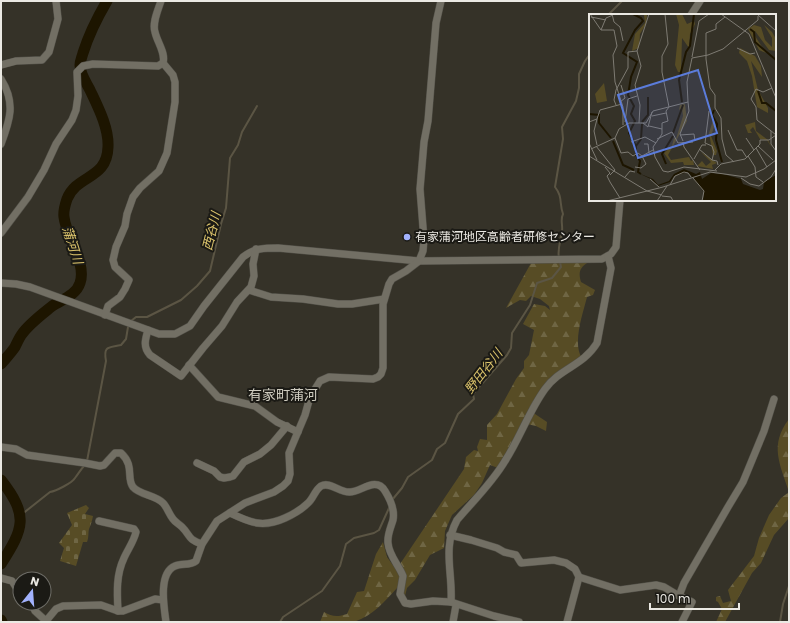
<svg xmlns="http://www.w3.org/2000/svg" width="790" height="623" viewBox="0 0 790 623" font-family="Poppins,'Noto Sans JP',sans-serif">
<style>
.forest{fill:url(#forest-firs)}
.cemetery{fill:url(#cemetery-stones)}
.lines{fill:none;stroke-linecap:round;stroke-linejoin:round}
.stream{stroke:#5b5544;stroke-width:2}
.river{stroke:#1d1500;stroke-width:11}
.street-casing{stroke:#525048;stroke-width:8}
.street{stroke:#726f64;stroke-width:7}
.poi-dot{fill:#a2b2fd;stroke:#1b1a15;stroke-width:1.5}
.labels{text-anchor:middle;stroke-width:4;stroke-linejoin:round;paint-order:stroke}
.poi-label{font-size:12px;fill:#ebe9e3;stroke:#1b1a15;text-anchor:start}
.water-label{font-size:13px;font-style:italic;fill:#dac26b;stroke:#1b1a15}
.quarter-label{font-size:14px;fill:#cecbbf;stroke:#1b1a15}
.inset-river{fill:none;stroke:#1d1500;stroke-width:2}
.inset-road{fill:none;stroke:#7e7b73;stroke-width:1}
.view{fill:#5b7cdb;fill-opacity:0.15;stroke:#5b7cdb;stroke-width:2}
.inset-edge{fill:none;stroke:#ebe9e3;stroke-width:2}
</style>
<defs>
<pattern id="forest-firs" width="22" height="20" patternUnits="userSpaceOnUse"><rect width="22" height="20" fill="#574c25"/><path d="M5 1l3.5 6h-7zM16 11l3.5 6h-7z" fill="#6f6644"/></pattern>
<pattern id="cemetery-stones" width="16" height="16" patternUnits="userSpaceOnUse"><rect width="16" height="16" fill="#574c25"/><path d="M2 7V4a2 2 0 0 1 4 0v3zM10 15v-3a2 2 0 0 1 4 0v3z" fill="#6f6644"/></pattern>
</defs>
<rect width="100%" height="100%" fill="#353228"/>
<g class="forest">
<path d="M531,263H587C580,268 578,272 581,282L595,290L593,295L587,297C583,313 572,344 582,358L560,371L529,410L547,422L546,431L536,426L522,423L506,456L498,468L490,465L482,483L474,495L452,515L445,531L444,548L430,555L415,580L407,588L404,600L398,587C384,602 374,615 354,622H320L324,612C332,617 338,617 347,614L357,592L364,591L376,554L383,542L387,557L395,568L400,564L464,469L466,457L474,450L478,451L477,447L480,439L487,440V425L497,414L516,379L524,368V361L529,355L534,330L523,324L534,304L545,306L550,310L549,306L540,299L531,296L526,301L520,300L506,308Z"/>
<path d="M789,419V492C780,464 769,445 789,419Z"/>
<polygon points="789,492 789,518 774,535 761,563 752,573 725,622 716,622 722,609 718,602 716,601 716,597 720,596 723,603 731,601 728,590 754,556 759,538 769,515 781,498"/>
</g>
<path class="cemetery" d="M86,505L89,508L85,514L93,516C92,521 91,524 89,529C88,533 89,537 87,542H83L76,566L60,561L64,548L59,543L72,525L67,513Z"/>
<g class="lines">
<g class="stream">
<polyline points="608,15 622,1"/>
<path d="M559,258C557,249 561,240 562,231C563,225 560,220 563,214C559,203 563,197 555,187L563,139L562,127L576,101L579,88V74L585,61L590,54"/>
<polyline points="131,321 136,317 147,317 181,300 197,286 210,271 221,224 226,208 230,158 238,145 242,132 257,106"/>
<path d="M87,461L106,361C103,345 109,348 121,345L126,339L128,327"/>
<polyline points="392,500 402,488 408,477 432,460 437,449 445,443 458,414 474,399 473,394 507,355 511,348 512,333 530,305 537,283 552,278 561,267 560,262"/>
<path d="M21,515L50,492C56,491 72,483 75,478C79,473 80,470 85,465"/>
<polyline points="280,622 283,617 322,591 340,566 346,544 354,538 374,533 379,530 389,508"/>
<polyline points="780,622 783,604 789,586"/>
</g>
<g class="river">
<path d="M1,364C6,358 11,353 15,347C17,343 19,338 22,334C29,324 41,315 51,307C60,300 76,296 80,283C87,263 66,237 64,217C63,211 65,205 67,199C77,174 107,180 108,147C109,128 98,107 90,90C86,82 80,74 80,65C80,61 82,57 83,53C89,34 97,18 107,1"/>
<path d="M1,480C29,516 24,528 1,564"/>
<polyline points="1,620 2,622"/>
</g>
<g class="street-casing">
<g id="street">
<polyline points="691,15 700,1"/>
<polyline points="1,65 16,61 42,60 49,52 58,19 56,1"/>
<path d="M1,79C16,103 10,120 1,144"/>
<polyline points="1,233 28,197 44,170 56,144 72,120 76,110 78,96 77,72 83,66 93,64 158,66 163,63"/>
<path d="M1,283L16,284L30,287L159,334H175L190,326L204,306L243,257C254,248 265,248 278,248L419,261L602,259L611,254L616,247L620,200"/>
<polyline points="249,290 271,297 303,299 338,304 352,304 384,299"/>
<path d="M105,315L108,306L120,297L125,289L129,280L115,267L113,260L116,247L125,226L127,214L133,197L140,188L159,171L167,153L175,102V82L173,75L163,63C166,53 157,42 155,32C152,23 158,10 161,1"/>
<path d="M148,330C145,340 143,347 150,355L181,376L203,348L222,326L237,302L251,287L254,276L253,264L256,249"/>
<polyline points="189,365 218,397 255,406 277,422 298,432"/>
<path d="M1,447L16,449L27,455L85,463L100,466L104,465L115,453H121C135,466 126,478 133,487C140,495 155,495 163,503C167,507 169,514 173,519C175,522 179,524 182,527C191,536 187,539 202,544"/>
<polyline points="197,463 214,471 220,477 224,478 230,477 233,476 244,462 260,454 271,445 287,426"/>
<path d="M230,513C251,523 263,528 285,518C294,514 301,510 308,503C313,499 315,490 321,486C330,481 340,493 350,492C361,492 376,476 385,491C390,499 395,510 393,520C391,527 387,535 388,543C389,556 399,565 403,576L400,594L405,603L411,604L433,601L451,602L494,616L519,622"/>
<path d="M99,521L134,529L136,532C134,541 128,549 124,558C116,575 117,592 118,611"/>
<polyline points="450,535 471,540 497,548 504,552 516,555 521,563 554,560 566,563 575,569 579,577 567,622"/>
<polyline points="579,577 620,590 656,585 664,587 679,596"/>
<polyline points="1,578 12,581 17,589 20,590"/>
<path d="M451,602C453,573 442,548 457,520C474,500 492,483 505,461C520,438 529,411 545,389C560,368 583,366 597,343L611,268L608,256"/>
<polyline points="31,603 35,611 46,621 56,609 63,606 101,605 118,611 123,611 155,599 163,600"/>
<path d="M166,622C164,607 158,573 175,566C182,563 190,566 196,561L202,544L217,521L245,503L274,492L283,486L288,481L290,474L289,453L305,415L310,397L320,381L329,377L373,379L378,377L381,374L383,368V304L389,284L392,279L406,271L419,261L423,251L424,240L420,189L424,142L428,121L436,23L441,1"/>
<polyline points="453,622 456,605"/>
<polyline points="682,622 692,602 679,596 684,583 728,507 743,482 764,431 774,399"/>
</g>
</g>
<use href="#street" class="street"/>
</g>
<circle class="poi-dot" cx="407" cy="237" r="4"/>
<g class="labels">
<g class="poi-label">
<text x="415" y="241">有家蒲河地区高齢者研修センター</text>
</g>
<g class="water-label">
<text transform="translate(211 231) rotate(-76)" y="5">西谷川</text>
<text transform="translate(73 245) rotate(72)" y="5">蒲河川</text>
<text transform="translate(483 371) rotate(-52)" y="5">野田谷川</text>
</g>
<g class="quarter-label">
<text x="283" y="400">有家町蒲河</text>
</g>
</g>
<g transform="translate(589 14)">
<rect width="187" height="187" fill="#353228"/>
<path d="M87,0H93L98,10L105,7L106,10L101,20L100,34L93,24L92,58H89L86,51L90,11ZM55,1H58L57,10L51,20L50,34L43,37L46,20L56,9ZM165,11L172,13L176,26L183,33V24L175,11L183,18L187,25V37L180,36L166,17V22L177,39L170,36L159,15ZM151,34L166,42L172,52L173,63L162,47L169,76L179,94V99L168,93L163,62L158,47L150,39ZM15,69L18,87L8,89L6,80ZM96,90L98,107L79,141L82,146L100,143L102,147L104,146L105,151H95L94,148L82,149L75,139L83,132L85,124L87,125L94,102L93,94L90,96L91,91ZM126,96L123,100L127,107L122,122L128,137L127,141H124L120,119L124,106L122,99ZM166,108L167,117L179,126L183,134L178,126L171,125L164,113L161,116L163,119H159L156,111ZM112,138L128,149L123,151L124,155L108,152L113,147L117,152L122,148Z" fill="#574c25"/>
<path d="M95,155L107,160L111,158L113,165L122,159L134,160L152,165L154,170L171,176L174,175L175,168L187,161V187H114L115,178L99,158L85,162L81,168L69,172L62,165L49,159L64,165L69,171L80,167L85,160Z" fill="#1d1500"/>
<path class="inset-river" d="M44,0L52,4L54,7L46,16L34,39L48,48L42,63L39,81L45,92L42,100L46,107L40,119L47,132V141L51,147L49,158L52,160M161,15L165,18L166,28L187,46M169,77L173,89H177L187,97M93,88L90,66L97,38L101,32L105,0M125,96L123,101L128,110L127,126L133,148M0,100L10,101V109L22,124M53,108L59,101V83M84,119L94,91M24,127L34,151L45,156M47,132L52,125L53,110M77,150L73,140L84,122"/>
<path class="inset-road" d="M1,0L12,16M23,0L25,8L31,13L34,27M76,0L79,30L73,42V58L80,93L77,97L79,107L73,109V120L64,133L66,143L74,157L79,158L95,153L128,157M132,0L160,20L187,84M169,1L187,17M2,3L17,6M136,3L127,10V15L117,19V45L121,74L126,81V94L132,104L133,125L137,141L145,148M12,16H25L28,32L24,41L26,68L34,93V111M12,16L17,4L24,1M148,34L161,40L166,39M103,43L110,7L120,0M183,74L174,78L167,75L162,85L167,93L168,106L182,117V130L187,137M31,88L36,84L32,71M27,91L25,86L27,76L39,54V38L48,37M120,97L116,129L123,132L125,138L123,146L128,147L129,151M63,102L77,99M0,108L8,105L11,96L33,90M36,108L39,85L48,82M50,109L51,91L46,71L52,52L48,37L60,0M54,109L59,113L63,98M60,112L73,115M139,116L148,136H153L158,144M91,121L105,120L106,127M157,124L165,136M68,125L83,118L89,129L104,128M94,127L91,120L100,97L99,88M42,128L56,123L67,129M94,128L95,133L111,156M0,129L8,146M55,130H59L60,139M8,131L5,117L8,105M7,132L26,156L21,161M169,132L184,146M167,134L178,153M2,135L26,124M110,135L123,146M64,136L53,142L49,139L44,142L39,138L32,139L26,124L30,115L40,109H57L64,97L99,88L98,68L103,44L119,41L134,35L169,6V2M0,142L58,177L73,181M159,142L166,153L167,163L174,168M105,145L113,131H117M16,153L21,159L18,162L21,168L31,184M46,153L52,154L57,150L53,142M126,156L132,150L156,145L171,130V126H180L187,121L181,116M36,163L41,157L46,158M104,164L115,177L113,187M152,164L161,170L170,172L182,163L187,155M61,165L70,173M81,171L86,162L95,158L99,159L102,163M73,182L82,183L84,187M18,187L74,173L121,158L157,163L175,155L187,146M68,187L78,172"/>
<path class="view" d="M109,56L128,119L49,144L29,81Z"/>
<rect width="187" height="187" class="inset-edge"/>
</g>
<rect width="790" height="623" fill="none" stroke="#ebe9e3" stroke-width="4"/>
<g transform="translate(32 591) rotate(17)"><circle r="19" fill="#1b1a15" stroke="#6e6d67"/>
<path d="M0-3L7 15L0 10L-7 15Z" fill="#a2b2fd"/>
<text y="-6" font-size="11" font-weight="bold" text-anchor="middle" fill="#ebe9e3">N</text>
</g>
<path d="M650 603v6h89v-6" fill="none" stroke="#ebe9e3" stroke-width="2"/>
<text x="656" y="603" font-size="12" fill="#ebe9e3" stroke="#1b1a15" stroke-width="3" paint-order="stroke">100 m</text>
</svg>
